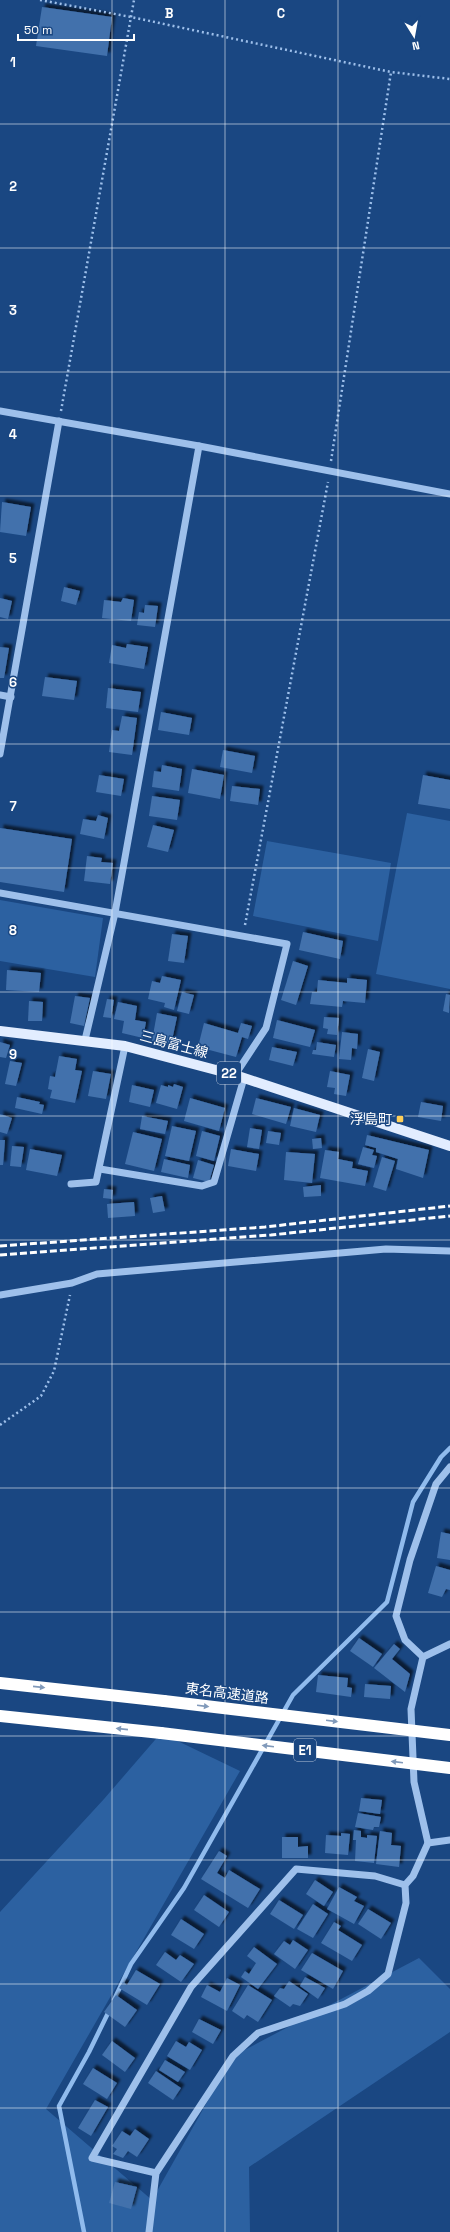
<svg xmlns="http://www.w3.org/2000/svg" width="450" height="2232" viewBox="0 0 450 2232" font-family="'Space Grotesk','Noto Sans JP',sans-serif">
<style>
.green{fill:#2c61a1}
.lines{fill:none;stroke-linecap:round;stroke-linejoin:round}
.stream{stroke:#90bbed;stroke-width:4.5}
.building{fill:#4271ac;filter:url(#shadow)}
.path{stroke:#9ec0eb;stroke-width:2.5;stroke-dasharray:2 3;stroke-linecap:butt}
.minor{stroke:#9ec0eb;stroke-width:7}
.major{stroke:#e2edff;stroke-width:10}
.highway{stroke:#fff;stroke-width:12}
.rail{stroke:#fff;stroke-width:3;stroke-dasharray:7 3;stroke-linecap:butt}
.highway-bridge{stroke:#fff;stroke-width:12}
.oneway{fill:#819aba}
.grid{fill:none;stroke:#fff;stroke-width:1;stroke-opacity:0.55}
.poi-dot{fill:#fecf59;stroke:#1a4782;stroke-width:1.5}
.labels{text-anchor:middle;stroke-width:3;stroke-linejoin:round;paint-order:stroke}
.shield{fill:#1a4782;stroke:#bac8da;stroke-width:1}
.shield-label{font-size:13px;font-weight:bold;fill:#fff}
.street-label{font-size:14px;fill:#fff;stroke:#1a4782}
.poi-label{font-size:14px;fill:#fff;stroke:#1a4782;text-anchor:end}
.grid-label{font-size:13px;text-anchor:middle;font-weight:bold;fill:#fff;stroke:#1a4782;stroke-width:3;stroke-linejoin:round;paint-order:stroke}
</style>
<defs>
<filter id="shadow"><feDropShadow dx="3.5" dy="-3.5" stdDeviation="1" flood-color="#0009"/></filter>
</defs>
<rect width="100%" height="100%" fill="#1a4782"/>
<g class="green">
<polygon points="407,813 450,821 450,989 376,974"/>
<polygon points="267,841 391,863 378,941 253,916"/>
<polygon points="0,900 103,918 95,977 0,961"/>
<polygon points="161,1733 240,1771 46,2109 152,2200 233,2056 419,1958 450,1989 450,2032 249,2167 250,2232 0,2232 0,1912 104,1799"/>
</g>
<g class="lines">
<g class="stream">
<polyline points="114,2000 131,1964 184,1888 293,1695 387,1602 413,1502 441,1457 450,1448"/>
<polyline points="84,2232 59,2106 89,2052 110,2009"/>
</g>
</g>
<g class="building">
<polygon points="42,7 112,17 107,56 36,46"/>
<polygon points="2,502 31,507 26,536 0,532"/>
<polygon points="64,587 80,591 76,605 61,601"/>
<polygon points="0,598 12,601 8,619 0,617"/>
<polygon points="123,598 134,600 131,621 102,618 104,600 121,602"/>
<polygon points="145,605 158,606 155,627 137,625 139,612 144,613"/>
<polygon points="127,644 148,647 144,669 109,663 112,645 126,648"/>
<polygon points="0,647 9,648 4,678 0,678"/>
<polygon points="45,677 77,681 74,700 42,696"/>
<polygon points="108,688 141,692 138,712 106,708"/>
<polygon points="161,712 192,718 189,735 158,730"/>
<polygon points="122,716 137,718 132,755 109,752 112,730 119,731"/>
<polygon points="223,750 255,756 252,773 220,767"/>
<polygon points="162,765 182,769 179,791 152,787 154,771 161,772"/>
<polygon points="192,769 224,775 220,799 188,793"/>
<polygon points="99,775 124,779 121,796 96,792"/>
<polygon points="423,775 450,780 450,809 418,804"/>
<polygon points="232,786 260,789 258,805 230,801"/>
<polygon points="152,796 180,800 177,820 149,816"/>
<polygon points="98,815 108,818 104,839 80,834 83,819 96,821"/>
<polygon points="153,825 174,830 168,852 147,847"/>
<polygon points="0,828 72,839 64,892 0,882"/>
<polygon points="87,856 102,858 101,862 113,863 110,884 84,881"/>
<polygon points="303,932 343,941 340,959 299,950"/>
<polygon points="172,934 188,936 184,963 168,961"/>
<polygon points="293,961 308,966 296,1005 281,1000"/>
<polygon points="7,970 41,973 39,992 6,990"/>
<polygon points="162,976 181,980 174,1010 164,1007 165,1003 148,999 152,981 160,983"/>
<polygon points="347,978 367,980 365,1003 343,1001 342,1007 310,1004 312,992 317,992 318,980 347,983"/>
<polygon points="182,992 194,995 189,1014 177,1011"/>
<polygon points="446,994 450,995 449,1013 443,1011"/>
<polygon points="75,996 90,998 84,1026 70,1023"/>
<polygon points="107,999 114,1000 111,1018 103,1017"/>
<polygon points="29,1001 43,1002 42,1021 28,1021"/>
<polygon points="118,1002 137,1006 135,1020 146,1022 143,1038 122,1033 124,1021 114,1019"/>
<polygon points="157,1013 177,1017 171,1045 152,1041"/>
<polygon points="324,1017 339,1018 337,1035 327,1034 328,1029 323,1028"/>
<polygon points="277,1020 315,1030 310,1047 273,1038"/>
<polygon points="204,1023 238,1033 241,1023 252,1026 248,1039 242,1037 236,1057 198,1047"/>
<polygon points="342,1032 358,1034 357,1049 352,1048 351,1060 339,1059"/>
<polygon points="0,1042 10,1045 6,1058 0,1057"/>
<polygon points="317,1042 336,1045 334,1057 312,1054 313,1050 316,1050"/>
<polygon points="272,1047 297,1052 293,1066 269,1060"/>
<polygon points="368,1049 380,1052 374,1081 362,1078"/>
<polygon points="59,1056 77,1059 75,1070 82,1071 75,1103 50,1098 52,1090 48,1089 50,1076 55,1077"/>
<polygon points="10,1061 22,1063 16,1086 5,1084"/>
<polygon points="93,1071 111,1074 106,1099 88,1096"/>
<polygon points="330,1071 350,1075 346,1096 334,1094 335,1088 327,1087"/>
<polygon points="174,1084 183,1087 177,1109 156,1103 161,1085 168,1087 168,1085 173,1087"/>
<polygon points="132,1085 154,1090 150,1107 129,1102"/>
<polygon points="17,1097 40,1102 39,1104 44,1105 42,1114 15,1108"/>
<polygon points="190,1098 225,1108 219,1131 184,1121"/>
<polygon points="256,1098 291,1107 286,1124 252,1114"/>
<polygon points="421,1102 443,1106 441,1121 418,1117"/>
<polygon points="294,1108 320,1115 316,1132 290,1126"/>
<polygon points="0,1114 12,1118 7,1134 0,1132"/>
<polygon points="142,1116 168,1121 165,1134 140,1129"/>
<polygon points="172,1126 196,1131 189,1161 165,1156"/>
<polygon points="250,1128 262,1130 259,1149 247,1147"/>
<polygon points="202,1131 220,1136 214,1161 196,1156"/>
<polygon points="268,1131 281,1133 279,1145 266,1143"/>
<polygon points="133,1132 162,1139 154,1171 125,1164"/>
<polygon points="367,1135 429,1150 423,1178 396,1169 398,1159 376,1152 376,1148 365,1145"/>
<polygon points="321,1138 322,1148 313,1149 312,1139"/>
<polygon points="0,1140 5,1140 3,1165 0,1165"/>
<polygon points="12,1146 24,1147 21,1167 10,1166"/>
<polygon points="363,1147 374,1150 372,1155 377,1156 374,1168 358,1164"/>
<polygon points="30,1149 62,1155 57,1176 26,1170"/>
<polygon points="231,1149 259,1154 256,1171 228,1166"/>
<polygon points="325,1150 339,1152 338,1159 353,1162 352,1168 368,1171 365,1186 320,1178"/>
<polygon points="286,1152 315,1154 312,1183 284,1180"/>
<polygon points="382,1157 395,1161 386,1191 373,1187"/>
<polygon points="164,1159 190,1165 188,1178 161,1172"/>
<polygon points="198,1160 214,1165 209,1182 193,1178"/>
<polygon points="321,1185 321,1196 304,1197 303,1187"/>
<polygon points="104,1189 113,1190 112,1199 103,1198"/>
<polygon points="162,1196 165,1211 153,1213 150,1198"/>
<polygon points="134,1202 135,1216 108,1218 107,1204"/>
<polygon points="441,1532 450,1534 450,1560 437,1558"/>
<polygon points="436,1566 450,1570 450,1590 446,1589 442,1597 428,1593"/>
<polygon points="359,1638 382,1654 373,1667 350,1651"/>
<polygon points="394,1644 400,1649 392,1659 410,1674 405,1692 374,1668"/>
<polygon points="318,1675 348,1678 347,1687 352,1688 351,1697 316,1692"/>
<polygon points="365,1684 391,1686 390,1699 364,1697"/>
<polygon points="361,1798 382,1800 380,1814 359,1811"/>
<polygon points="358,1813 381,1817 379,1827 374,1827 373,1830 355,1827"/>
<polygon points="354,1830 361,1831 361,1837 367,1838 367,1835 377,1836 374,1863 355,1861 356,1840 353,1840"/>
<polygon points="380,1831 392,1833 391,1845 401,1846 399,1867 376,1864"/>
<polygon points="341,1833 350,1834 348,1855 325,1853 326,1835 341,1836"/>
<polygon points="282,1837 298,1837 298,1847 308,1846 308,1858 282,1858"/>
<polygon points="219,1851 227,1856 217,1873 225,1878 229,1870 260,1889 248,1908 201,1879"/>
<polygon points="315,1880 333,1892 324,1906 306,1894"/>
<polygon points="339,1887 357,1897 354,1901 364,1906 354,1924 327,1909"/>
<polygon points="204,1895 229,1912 219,1927 194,1910"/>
<polygon points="279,1900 303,1915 294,1929 270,1914"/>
<polygon points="313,1904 328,1914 313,1938 297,1929"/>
<polygon points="368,1909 391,1923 381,1939 358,1924"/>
<polygon points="181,1919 204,1934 194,1949 171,1935"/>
<polygon points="334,1922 341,1926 338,1930 362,1945 352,1961 321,1943"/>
<polygon points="293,1940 308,1950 295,1969 274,1954 284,1941 290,1945"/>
<polygon points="254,1947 277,1964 258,1989 241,1977 245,1971 249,1974 256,1963 247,1956"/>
<polygon points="165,1952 176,1960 180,1955 194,1964 181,1982 156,1965"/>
<polygon points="312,1953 343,1971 333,1989 301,1970"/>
<polygon points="136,1970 160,1984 147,2005 119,1988 123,1982 127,1985"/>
<polygon points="305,1977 325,1988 318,1999 300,1986"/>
<polygon points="227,1978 240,1985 227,2011 201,1997 207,1985 220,1992"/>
<polygon points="289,1981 308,1994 300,2006 293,2004 290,2007 274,1996 280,1988 284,1989"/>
<polygon points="248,1985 272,2000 258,2022 247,2015 244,2019 232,2011"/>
<polygon points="116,1995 137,2010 125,2027 104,2012"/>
<polygon points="199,2019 221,2030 213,2044 192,2032"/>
<polygon points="112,2041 135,2058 125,2072 102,2055"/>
<polygon points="176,2041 186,2047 189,2042 202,2050 190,2070 167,2056"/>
<polygon points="165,2060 185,2072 178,2082 159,2070"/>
<polygon points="93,2068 117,2083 107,2099 83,2084"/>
<polygon points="156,2071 181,2088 173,2100 148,2083"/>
<polygon points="95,2100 108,2107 91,2136 78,2128"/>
<polygon points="135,2129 149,2139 137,2157 128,2151 123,2158 113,2154 117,2149 112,2146 122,2131 130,2136"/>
<polygon points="115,2182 137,2187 131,2209 109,2203"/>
</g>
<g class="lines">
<g class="path">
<polyline points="40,0 131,17 391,72 450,79"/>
<polyline points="61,411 134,0"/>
<polyline points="331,461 391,72"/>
<polyline points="245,925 328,482"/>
<polyline points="0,1425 41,1396 54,1371 70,1295"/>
</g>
<g class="minor">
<polyline points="0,411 199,446 450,494"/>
<polyline points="0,695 11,697"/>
<polyline points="0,754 59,421"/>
<polyline points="0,893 287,944 266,1028 235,1075"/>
<polyline points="85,1040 115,913 199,446"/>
<polyline points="100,1169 202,1186 214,1182 244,1078"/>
<polyline points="71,1184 96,1182 125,1046"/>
<polyline points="0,1295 72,1283 97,1274 386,1249 450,1251"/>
<polyline points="423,1657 405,1640 396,1616 410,1560 436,1484 450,1467"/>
<polyline points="428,1843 414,1782 411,1709 423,1657 450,1644"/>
<polyline points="156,2173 92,2158 191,1987 296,1869 375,1876 405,1885"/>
<polyline points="149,2232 156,2173 233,2056 258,2033 345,2004 368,1991 388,1974 406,1903 405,1885 413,1876 428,1843 450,1840"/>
</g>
<polyline class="major" points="0,1031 125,1046 235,1075 450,1146"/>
<g class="highway">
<polyline points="0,1683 164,1701"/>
<polyline points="0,1716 161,1733"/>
</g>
<g class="rail">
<polyline points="0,1246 265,1227 450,1206"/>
<polyline points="0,1255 271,1235 450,1216"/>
</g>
<g class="highway-bridge">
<polyline points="164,1701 450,1735"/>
<polyline points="161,1733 450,1768"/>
</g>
</g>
<defs><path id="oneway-solid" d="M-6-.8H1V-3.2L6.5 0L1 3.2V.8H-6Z"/></defs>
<g class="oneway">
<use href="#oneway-solid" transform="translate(39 1687) rotate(6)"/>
<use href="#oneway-solid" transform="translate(203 1706) rotate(7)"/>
<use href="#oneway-solid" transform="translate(332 1721) rotate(7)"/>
<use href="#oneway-solid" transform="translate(122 1729) rotate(-174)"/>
<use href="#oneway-solid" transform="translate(268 1746) rotate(-173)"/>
<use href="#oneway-solid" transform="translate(397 1762) rotate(-173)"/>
</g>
<path class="grid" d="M112,0V2232M225,0V2232M338,0V2232M0,124H450M0,248H450M0,372H450M0,496H450M0,620H450M0,744H450M0,868H450M0,992H450M0,1116H450M0,1240H450M0,1364H450M0,1488H450M0,1612H450M0,1736H450M0,1860H450M0,1984H450M0,2108H450"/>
<rect class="poi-dot" x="396" y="1115" width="8" height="8" rx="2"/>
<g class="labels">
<g class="shield">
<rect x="217" y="1062" width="24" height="22" rx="3"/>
<rect x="294" y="1739" width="22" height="22" rx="3"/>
</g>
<g class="shield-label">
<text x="229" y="1078">22</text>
<text x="305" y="1755">E1</text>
</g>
<g class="street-label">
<text transform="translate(174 1044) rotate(15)" y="5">三島富士線</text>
<text transform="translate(227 1693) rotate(7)" y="5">東名高速道路</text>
</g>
<g class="poi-label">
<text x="392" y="1124">浮島町</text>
</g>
</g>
<g class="grid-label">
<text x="169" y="18">B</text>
<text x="281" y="18">C</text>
<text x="13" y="67">1</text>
<text x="13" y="191">2</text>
<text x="13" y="315">3</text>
<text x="13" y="439">4</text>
<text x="13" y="563">5</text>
<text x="13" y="687">6</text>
<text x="13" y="811">7</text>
<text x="13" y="935">8</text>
<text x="13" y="1059">9</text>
</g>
<g transform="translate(414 36) rotate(169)" stroke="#1a4782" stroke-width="3" paint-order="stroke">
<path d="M0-3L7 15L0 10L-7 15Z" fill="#ffffff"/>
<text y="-6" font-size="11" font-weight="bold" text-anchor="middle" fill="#ffffff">N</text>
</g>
<path d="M18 34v6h116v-6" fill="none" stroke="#ffffff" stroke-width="2"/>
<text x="24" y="34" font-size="12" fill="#ffffff" stroke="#1a4782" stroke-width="3" paint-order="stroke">50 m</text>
</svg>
